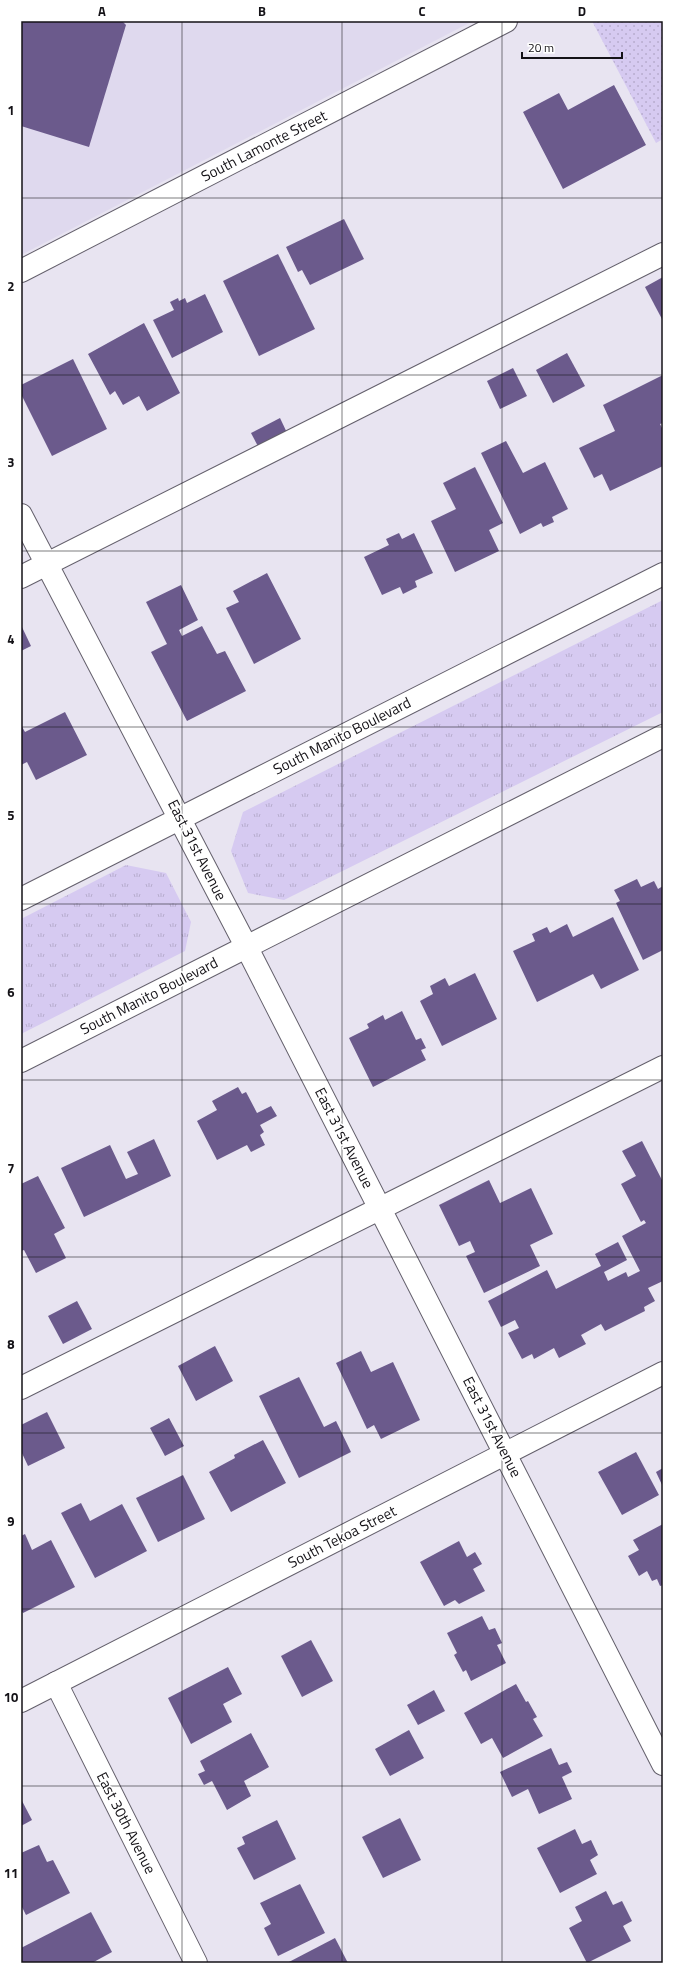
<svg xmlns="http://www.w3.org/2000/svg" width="684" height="1984" viewBox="0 0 684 1984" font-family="'Titillium Web',sans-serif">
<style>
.built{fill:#dfd9ee}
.park{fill:url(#park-tufts)}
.garden{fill:url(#garden-dots)}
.building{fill:#6b5a8c}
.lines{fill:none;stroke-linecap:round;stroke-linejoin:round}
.minor-casing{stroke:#64606c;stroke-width:24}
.minor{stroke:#fff;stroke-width:22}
.grid{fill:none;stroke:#141217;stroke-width:1;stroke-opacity:0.55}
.labels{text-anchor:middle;stroke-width:3;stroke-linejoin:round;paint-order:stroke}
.street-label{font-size:15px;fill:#141217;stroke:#fff}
.neatline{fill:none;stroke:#141217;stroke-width:1.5}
.grid-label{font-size:13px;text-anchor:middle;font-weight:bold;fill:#141217}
</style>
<defs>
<pattern id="park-tufts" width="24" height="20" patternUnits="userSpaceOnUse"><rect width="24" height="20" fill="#d6caf1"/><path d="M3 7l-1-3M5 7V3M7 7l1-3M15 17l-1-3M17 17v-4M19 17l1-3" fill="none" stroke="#b7acce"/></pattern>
<pattern id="garden-dots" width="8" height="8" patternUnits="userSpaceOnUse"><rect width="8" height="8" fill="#d6caf1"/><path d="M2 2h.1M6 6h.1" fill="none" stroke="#b7acce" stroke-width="1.8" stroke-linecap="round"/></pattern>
</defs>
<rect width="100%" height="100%" fill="#e8e4f1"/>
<polygon class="built" points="21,21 473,21 21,255"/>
<g class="park">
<polygon points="663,600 663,712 284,900 248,893 231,851 243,812"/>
<polygon points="126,865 166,873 191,922 185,951 21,1034 21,919"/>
</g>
<polygon class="garden" points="592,21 663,21 663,139 656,143"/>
<g class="building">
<polygon points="21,21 122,21 126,25 89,147 21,126"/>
<polygon points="614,85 646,145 563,189 523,112 559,93 568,110"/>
<polygon points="344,219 364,259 310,285 302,270 298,272 286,247"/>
<polygon points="278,254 315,329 259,356 223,281"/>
<polygon points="663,277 663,321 645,287"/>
<polygon points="205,294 223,332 172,358 153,320 174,310 170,302 178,298 179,301 185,298 187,303"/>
<polygon points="144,323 180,393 147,411 139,396 123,405 115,391 110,395 88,354"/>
<polygon points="567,353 585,386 553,403 536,370"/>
<polygon points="73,359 107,429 52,456 21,394 21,385"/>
<polygon points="513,368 527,396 500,409 487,381"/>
<polygon points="663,375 663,423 660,424 663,430 663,466 610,491 602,474 594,478 579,448 615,431 603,405"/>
<polygon points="280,418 289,437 261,452 251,433"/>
<polygon points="506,441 523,473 545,462 568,509 552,517 554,522 543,527 541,523 520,534 481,453"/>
<polygon points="475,467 503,523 489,530 499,551 455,572 431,521 456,509 443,483"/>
<polygon points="399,533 402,539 414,533 433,573 415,581 417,587 403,594 400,587 382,595 364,557 389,545 386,539"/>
<polygon points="267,573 301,639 254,664 226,608 239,602 233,591"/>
<polygon points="181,585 198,620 179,630 182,636 202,626 217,654 225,651 246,691 187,721 151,652 167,644 146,602"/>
<polygon points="21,625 31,646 21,651"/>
<polygon points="65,712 87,755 36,780 27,762 21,765 21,725 25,732"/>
<polygon points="637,879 641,887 654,881 658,889 663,886 663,950 643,960 616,903 620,901 614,890"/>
<polygon points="613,917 639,970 601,989 593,974 537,1002 513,951 535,941 532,934 547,927 550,933 567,924 573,937"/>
<polygon points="475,973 497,1019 442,1046 420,1001 433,994 430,986 445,978 449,986"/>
<polygon points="402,1011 416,1040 421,1038 426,1048 421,1050 426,1060 373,1087 349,1038 369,1028 367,1024 383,1015 385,1020"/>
<polygon points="238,1087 242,1094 246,1092 257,1113 271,1106 277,1116 260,1125 264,1132 260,1135 265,1145 251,1152 247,1145 217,1160 197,1121 217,1110 212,1101"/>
<polygon points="154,1139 171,1176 84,1217 61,1168 110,1145 126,1179 138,1174 127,1152"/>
<polygon points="642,1141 663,1182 663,1281 648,1288 655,1301 644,1307 645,1311 605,1331 601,1324 581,1335 586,1344 559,1358 554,1348 534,1359 532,1354 522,1359 508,1333 519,1328 515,1320 501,1327 488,1301 547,1270 556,1289 601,1266 595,1254 618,1242 627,1260 604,1272 608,1281 626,1272 628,1277 640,1271 622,1236 646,1223 644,1220 641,1222 621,1184 636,1176 622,1151"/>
<polygon points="38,1176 65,1228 54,1234 66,1258 36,1273 24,1250 21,1251 21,1184"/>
<polygon points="489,1180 500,1203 531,1188 553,1234 530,1245 540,1266 484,1293 466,1256 475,1252 470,1241 459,1246 439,1205"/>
<polygon points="77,1301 92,1329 63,1344 48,1316"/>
<polygon points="215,1346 233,1381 196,1401 178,1366"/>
<polygon points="361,1351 371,1372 393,1362 420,1420 381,1439 374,1425 367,1429 336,1363"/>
<polygon points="299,1377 324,1427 336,1421 351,1452 299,1478 259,1396"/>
<polygon points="47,1412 65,1448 28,1466 21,1451 21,1425"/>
<polygon points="169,1418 184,1446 165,1456 150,1428"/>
<polygon points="263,1440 286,1483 231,1512 209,1472 235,1458 234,1455"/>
<polygon points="636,1452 659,1495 622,1515 598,1472"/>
<polygon points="663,1468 663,1487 656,1472"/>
<polygon points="183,1475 205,1519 158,1542 136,1498"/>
<polygon points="81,1503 90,1521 122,1504 147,1551 95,1578 61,1513"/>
<polygon points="663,1524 663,1585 660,1586 657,1579 652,1581 647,1571 639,1576 628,1556 639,1550 633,1540"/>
<polygon points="25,1534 32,1550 51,1540 75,1587 23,1613 21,1610 21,1536"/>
<polygon points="459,1541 467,1557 475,1552 482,1564 473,1569 485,1591 459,1604 455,1600 444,1606 420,1562"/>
<polygon points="482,1616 489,1630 495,1628 502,1643 497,1645 506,1663 471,1681 466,1670 463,1672 454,1655 457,1653 447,1633"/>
<polygon points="311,1640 333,1681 302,1697 281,1656"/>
<polygon points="228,1667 242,1694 223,1704 232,1722 191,1744 168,1698"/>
<polygon points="516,1684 526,1702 528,1701 537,1717 533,1719 543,1736 503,1758 492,1738 481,1744 464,1713"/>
<polygon points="434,1690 445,1711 418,1725 407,1705"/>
<polygon points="409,1730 424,1758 390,1776 375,1749"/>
<polygon points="251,1733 269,1767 244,1781 251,1796 227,1810 212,1781 204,1785 198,1774 205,1771 200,1761"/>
<polygon points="551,1748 559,1765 567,1762 572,1772 562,1777 572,1799 539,1814 528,1789 512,1797 500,1772"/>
<polygon points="21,1799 32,1820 21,1826"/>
<polygon points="400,1818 421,1860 383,1878 362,1837"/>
<polygon points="277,1820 296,1859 254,1880 237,1848 245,1844 242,1837"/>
<polygon points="575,1829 582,1844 591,1840 598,1855 590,1860 597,1874 560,1893 537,1848"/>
<polygon points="39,1845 47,1862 53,1860 70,1893 26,1915 21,1905 21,1853"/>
<polygon points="300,1884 325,1933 278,1956 264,1928 271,1924 260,1903"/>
<polygon points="606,1891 613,1905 622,1901 632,1921 623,1926 631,1941 587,1963 569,1928 582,1921 575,1907"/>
<polygon points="91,1912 112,1952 92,1963 21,1963 21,1948"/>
<polygon points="335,1938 348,1963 287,1963"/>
</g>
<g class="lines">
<g class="minor-casing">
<g id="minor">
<polyline points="21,271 506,21"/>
<polyline points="21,515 246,946 663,1764"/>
<polyline points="21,577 663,254"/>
<polyline points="21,899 663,574"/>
<polyline points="21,1061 663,736"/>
<polyline points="21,1388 663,1067"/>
<polyline points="56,1683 196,1963"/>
<polyline points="21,1701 663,1373"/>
</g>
</g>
<use href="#minor" class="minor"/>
</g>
<path class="grid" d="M182,21V1963M342,21V1963M502,21V1963M21,198H663M21,375H663M21,551H663M21,727H663M21,904H663M21,1080H663M21,1257H663M21,1433H663M21,1609H663M21,1786H663"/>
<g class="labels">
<g class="street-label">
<text transform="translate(264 146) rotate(-27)" y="5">South Lamonte Street</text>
<text transform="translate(342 736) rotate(-27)" y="5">South Manito Boulevard</text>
<text transform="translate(197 850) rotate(63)" y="5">East 31st Avenue</text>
<text transform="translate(149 996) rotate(-27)" y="5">South Manito Boulevard</text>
<text transform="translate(344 1138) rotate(63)" y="5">East 31st Avenue</text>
<text transform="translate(492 1427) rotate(63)" y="5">East 31st Avenue</text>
<text transform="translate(342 1537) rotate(-27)" y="5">South Tekoa Street</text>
<text transform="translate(126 1823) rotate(63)" y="5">East 30th Avenue</text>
</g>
</g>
<rect width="684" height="1984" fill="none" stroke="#ffffff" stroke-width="44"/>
<path d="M522 52v6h100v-6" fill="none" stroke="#141217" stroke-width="2"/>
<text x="528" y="52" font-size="12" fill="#141217" stroke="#ffffff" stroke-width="3" paint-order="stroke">20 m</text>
<rect x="22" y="22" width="640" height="1940" class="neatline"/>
<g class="grid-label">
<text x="102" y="16">A</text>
<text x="262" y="16">B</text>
<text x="422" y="16">C</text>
<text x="582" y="16">D</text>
<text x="11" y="115">1</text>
<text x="11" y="291">2</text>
<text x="11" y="467">3</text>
<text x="11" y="644">4</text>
<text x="11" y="820">5</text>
<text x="11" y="997">6</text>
<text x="11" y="1173">7</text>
<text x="11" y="1349">8</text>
<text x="11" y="1526">9</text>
<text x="11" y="1702">10</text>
<text x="11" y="1878">11</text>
</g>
</svg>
